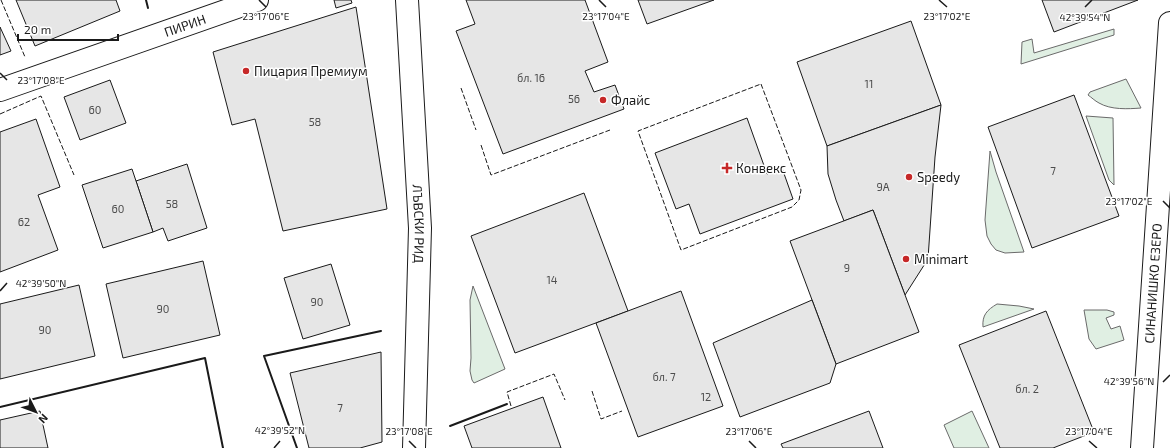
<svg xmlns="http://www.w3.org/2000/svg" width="1170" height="448" viewBox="0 0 1170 448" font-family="'Exo 2',sans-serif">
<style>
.green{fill:#e0efe3;stroke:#6a6a6a}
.building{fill:#e6e6e6;stroke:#1a1a1a}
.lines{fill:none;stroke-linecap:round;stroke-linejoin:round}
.minor-casing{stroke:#1a1a1a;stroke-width:24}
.minor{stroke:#fff;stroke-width:22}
.fence{stroke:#1a1a1a;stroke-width:1;stroke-dasharray:5 2;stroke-linecap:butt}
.wall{stroke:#1a1a1a;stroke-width:2}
.ticks{fill:none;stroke:#1a1a1a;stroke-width:1.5}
.poi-dot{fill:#c62828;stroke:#fff;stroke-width:1.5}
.labels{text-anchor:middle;stroke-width:3;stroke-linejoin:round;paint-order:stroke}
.number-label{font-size:11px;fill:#4d4d4d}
.street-label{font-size:13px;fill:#1a1a1a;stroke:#fff}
.poi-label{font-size:13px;fill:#1a1a1a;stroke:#fff;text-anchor:start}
.ticks-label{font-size:10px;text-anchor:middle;fill:#1a1a1a;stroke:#fff;stroke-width:3;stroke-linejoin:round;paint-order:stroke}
</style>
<rect width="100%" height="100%" fill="#fff"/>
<g class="green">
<polygon points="1114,29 1114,35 1021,64 1022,42 1032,39 1034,53"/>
<path d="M1126,79L1141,108C1128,109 1111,110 1099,103C1095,101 1091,97 1088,95L1090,92Z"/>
<polygon points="1086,116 1113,118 1114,185 1109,180"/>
<polygon points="990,151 996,172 1024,252 1005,253 996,250 991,244 987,236 985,220"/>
<polygon points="473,286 505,369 474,383 472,380 470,371 471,358 470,300"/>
<path d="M997,304L1019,306L1034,309L983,327C982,315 987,310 997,304Z"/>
<polygon points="1084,310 1107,310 1114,312 1114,315 1106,318 1111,329 1120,326 1124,340 1096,349 1089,339"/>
<polygon points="972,411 989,448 954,448 944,425"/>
</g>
<g class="building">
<polygon points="16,0 116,0 120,11 35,46"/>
<polygon points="334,0 351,0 352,3 336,8"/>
<polygon points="466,0 585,0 608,62 585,71 594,92 615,85 624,109 503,154 456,31 475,24"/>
<polygon points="638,0 714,0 647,24"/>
<polygon points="1042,0 1138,0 1054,32"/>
<polygon points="356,7 387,209 283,231 255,119 232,125 213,52"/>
<polygon points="911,21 941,105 827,146 797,62"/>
<polygon points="0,27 11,51 0,55"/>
<polygon points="110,80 126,123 80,140 64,97"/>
<polygon points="1074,95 1119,216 1032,248 988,127"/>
<polygon points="941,105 935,157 928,259 905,295 873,210 844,221 836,200 828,174 827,146"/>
<polygon points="747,118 767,174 782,168 793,199 700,234 689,204 676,209 655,153"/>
<polygon points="36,119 60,187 38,195 58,250 0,272 0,132"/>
<polygon points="187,164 207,228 168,241 163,228 153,232 136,181"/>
<polygon points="132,169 153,232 103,248 82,185"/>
<polygon points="584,193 628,311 515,353 471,236"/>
<polygon points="873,210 919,332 836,364 790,241"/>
<polygon points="203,261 220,335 123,358 106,284"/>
<polygon points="331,264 350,325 303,339 284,278"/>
<polygon points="79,285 95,356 0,379 0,304"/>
<polygon points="681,291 723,406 638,437 596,323"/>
<polygon points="812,300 836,364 830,383 740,417 713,343"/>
<polygon points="1046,311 1094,432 1053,448 1000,448 959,345"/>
<polygon points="381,352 382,442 360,448 309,448 290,373"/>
<polygon points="543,397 561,448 472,448 464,426"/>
<polygon points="40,411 48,448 0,448 0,420"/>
<polygon points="869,411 883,448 783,448 781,444"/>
</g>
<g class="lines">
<g class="minor-casing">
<g id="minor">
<path id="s1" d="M407,0L420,228L414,448"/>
<path id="s2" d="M0,90L257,0"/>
<path id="s3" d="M1142,448L1170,23"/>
</g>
</g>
<use href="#minor" class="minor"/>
<g class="fence">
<polyline points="1,0 25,57"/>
<polygon points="761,84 801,190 799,200 792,207 681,250 638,131"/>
<polyline points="461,88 476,130"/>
<polyline points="0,114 41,96 74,175"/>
<polyline points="481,145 491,175 610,130"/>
<polyline points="592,391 601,419 622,411"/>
<polyline points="511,406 507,392 554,374 565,400"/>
</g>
<g class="wall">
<polyline points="146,0 148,8"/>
<polyline points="0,407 205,358 223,448"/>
<polyline points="450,426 507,404"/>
<polyline points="297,448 264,356 381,331"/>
</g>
</g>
<path class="ticks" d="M259,0L266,7M599,0L606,7M939,0L947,7M1085,7L1092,0M0,73L7,80M1163,201L1170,208M0,291L7,283M1163,382L1170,375M409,441L416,448M749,441L756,448M1089,441L1097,448M274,448L280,441"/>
<g class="poi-dot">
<circle cx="246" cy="71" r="4"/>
<circle cx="603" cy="100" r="4"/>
<path d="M725 162h4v4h4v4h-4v4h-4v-4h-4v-4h4z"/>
<circle cx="909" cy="177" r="4"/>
<circle cx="906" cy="259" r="4"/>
</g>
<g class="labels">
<g class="number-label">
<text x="531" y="82">бл. 16</text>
<text x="869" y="88">11</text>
<text x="574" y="103">56</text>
<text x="95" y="114">60</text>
<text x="315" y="126">58</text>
<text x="1053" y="175">7</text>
<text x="883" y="191">9А</text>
<text x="172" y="208">58</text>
<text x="118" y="213">60</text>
<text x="24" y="226">62</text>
<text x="847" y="272">9</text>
<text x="552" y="284">14</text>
<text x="317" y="306">90</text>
<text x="163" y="313">90</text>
<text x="45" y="334">90</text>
<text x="664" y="381">бл. 7</text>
<text x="1027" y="393">бл. 2</text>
<text x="706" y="401">12</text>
<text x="340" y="412">7</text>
</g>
<g class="street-label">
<text dy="5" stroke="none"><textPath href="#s2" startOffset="196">ПИРИН</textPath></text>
<text dy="5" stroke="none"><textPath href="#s1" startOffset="224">ЛЪВСКИ РИД</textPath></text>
<text dy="5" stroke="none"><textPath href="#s3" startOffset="165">СИНАНИШКО ЕЗЕРО</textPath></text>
</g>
<g class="poi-label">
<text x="254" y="76">Пицария Премиум</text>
<text x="611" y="105">Флайс</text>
<text x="736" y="173">Конвекс</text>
<text x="917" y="182">Speedy</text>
<text x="914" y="264">Minimart</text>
</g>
</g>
<g class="ticks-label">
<text x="266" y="20">23°17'06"E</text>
<text x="606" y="20">23°17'04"E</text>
<text x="947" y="20">23°17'02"E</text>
<text x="1085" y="21">42°39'54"N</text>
<text x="41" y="84">23°17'08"E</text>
<text x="1129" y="205">23°17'02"E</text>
<text x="41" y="287">42°39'50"N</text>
<text x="1129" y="385">42°39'56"N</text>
<text x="280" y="434">42°39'52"N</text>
<text x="409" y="435">23°17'08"E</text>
<text x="749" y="435">23°17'06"E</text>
<text x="1089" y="435">23°17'04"E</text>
</g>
<g transform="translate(36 412) rotate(132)" stroke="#ffffff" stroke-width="3" paint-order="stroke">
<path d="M0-3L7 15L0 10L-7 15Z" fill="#1a1a1a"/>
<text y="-6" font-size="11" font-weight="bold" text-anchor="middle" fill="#1a1a1a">N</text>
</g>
<path d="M18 34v6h100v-6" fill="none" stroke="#1a1a1a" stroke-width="2"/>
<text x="24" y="34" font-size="12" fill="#1a1a1a" stroke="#ffffff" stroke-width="3" paint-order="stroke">20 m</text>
</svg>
